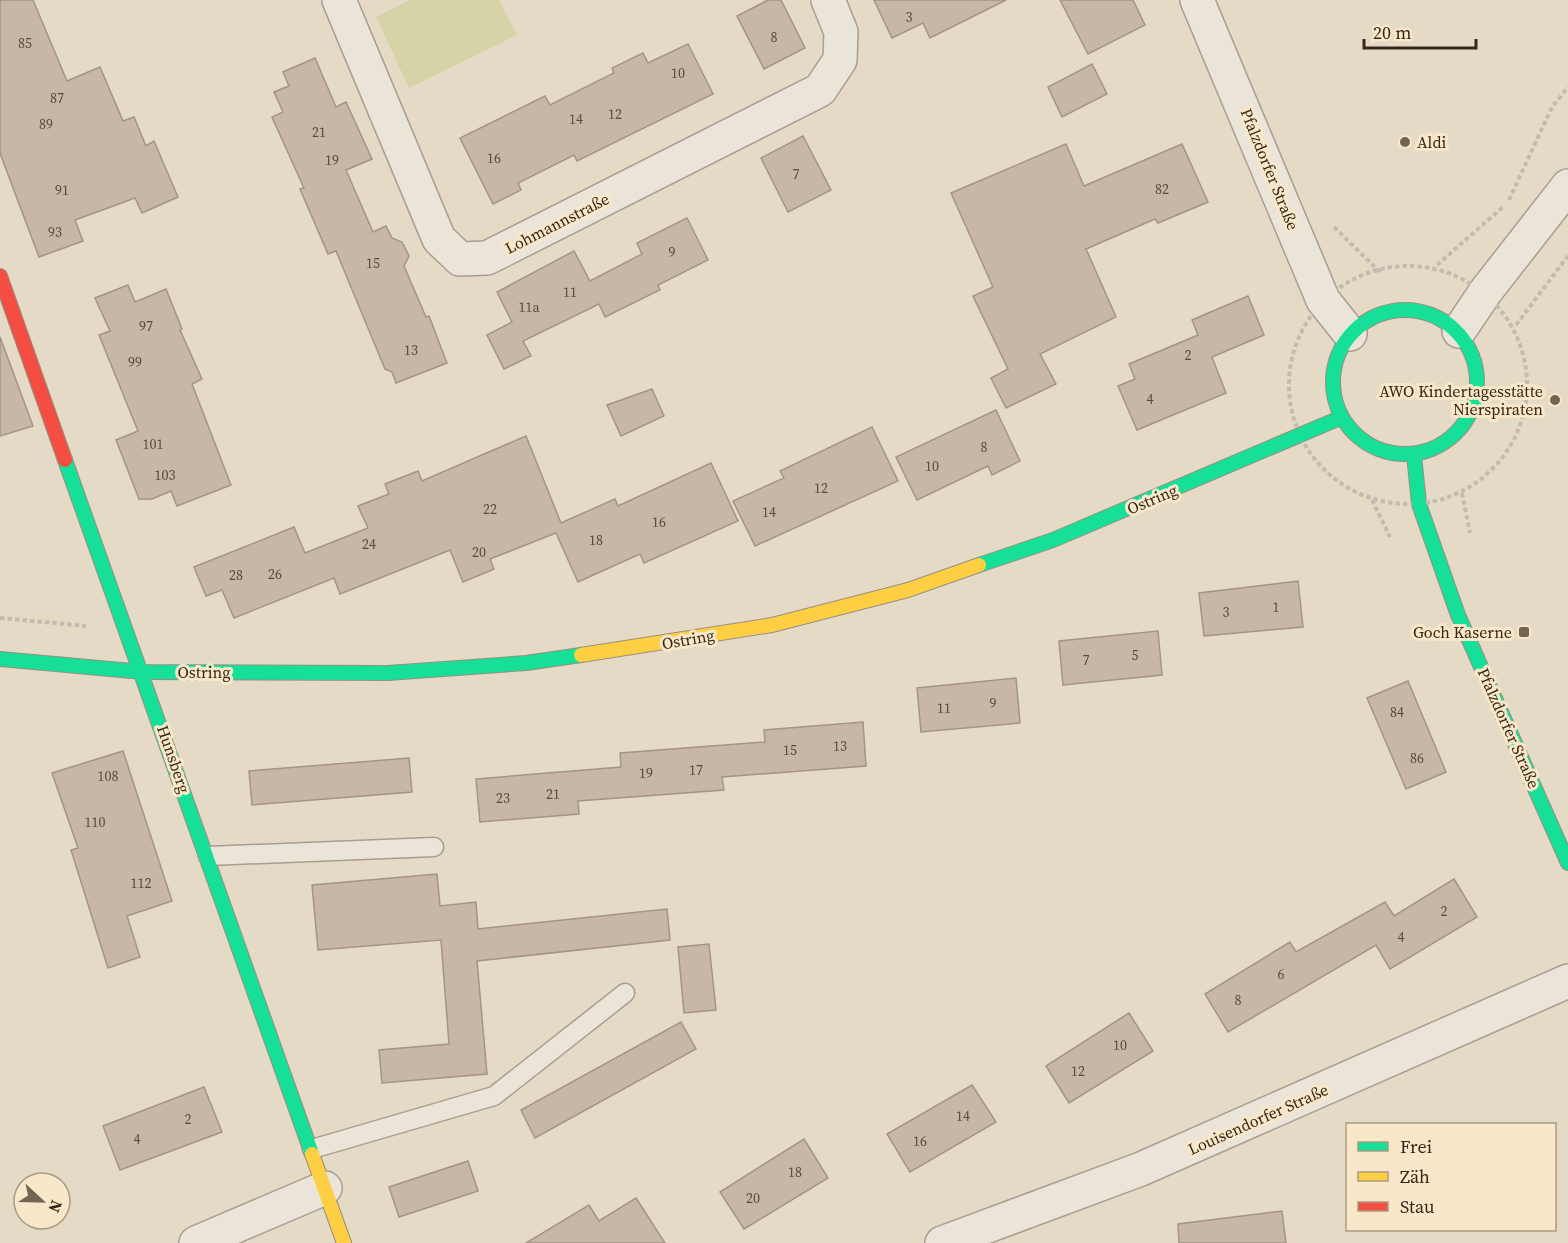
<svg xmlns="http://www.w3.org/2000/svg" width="1568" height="1243" viewBox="0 0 1568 1243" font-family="'Source Serif 4',serif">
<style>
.green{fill:#d6d4a7}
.building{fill:#c8b7a7;stroke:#a39486;stroke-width:1.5}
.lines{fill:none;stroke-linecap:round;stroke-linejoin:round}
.lane-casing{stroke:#a89e90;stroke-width:21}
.street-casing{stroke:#a89e90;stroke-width:36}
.fast-casing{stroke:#988e81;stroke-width:16}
.slow-casing{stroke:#988e81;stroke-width:16}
.jam-casing{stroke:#988e81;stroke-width:16}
.path{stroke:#c3bbb0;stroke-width:4;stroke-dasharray:4.5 3;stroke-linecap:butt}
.lane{stroke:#ebe4d9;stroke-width:18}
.street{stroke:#ebe4d9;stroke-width:33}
.fast{stroke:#16e098;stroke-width:14}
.slow{stroke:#ffcf43;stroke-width:14}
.jam{stroke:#f24e42;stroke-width:14}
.poi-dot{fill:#736556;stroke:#f8e8c9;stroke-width:2}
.labels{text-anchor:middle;stroke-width:6;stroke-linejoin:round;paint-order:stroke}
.number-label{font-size:14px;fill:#5a4a3c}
.poi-label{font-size:16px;fill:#362619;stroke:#f8e8c9;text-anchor:end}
.street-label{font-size:16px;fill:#362619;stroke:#f8e8c9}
</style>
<rect width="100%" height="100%" fill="#e4dac6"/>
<polygon class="green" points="410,0 499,0 517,35 409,88 376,17"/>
<g class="building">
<polygon points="0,0 33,0 67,81 100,67 123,121 134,117 146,146 154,141 178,197 142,213 135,198 75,220 83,241 39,257 0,153"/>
<polygon points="768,0 781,0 805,48 764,69 737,16"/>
<polygon points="874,0 1006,0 930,38 923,23 892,38"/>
<polygon points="1060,0 1133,0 1145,25 1088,54"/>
<polygon points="688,44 713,94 577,161 574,155 518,183 521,190 493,204 460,138 545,96 550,105 614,73 612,68 643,53 648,63"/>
<polygon points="315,58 336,107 346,102 372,159 346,170 373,232 386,226 392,238 402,242 409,256 404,266 426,317 429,316 447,363 396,383 392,372 385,369 336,251 328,254 300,189 304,188 272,117 283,112 274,92 289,86 283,72"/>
<polygon points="1092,64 1107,94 1062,117 1048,87"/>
<polygon points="803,136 831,190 788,212 761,158"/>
<polygon points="1066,144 1084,186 1182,144 1208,202 1158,223 1155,219 1086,249 1116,317 1040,354 1056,384 1006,408 991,378 1008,369 973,296 993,287 951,193"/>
<polygon points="687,218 708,260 658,285 660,290 605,317 599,304 523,341 531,356 504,369 487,335 512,322 497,292 574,251 590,281 642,254 637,243"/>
<polygon points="128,285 135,302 166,289 182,329 180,330 202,379 192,384 231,485 177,506 171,491 152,499 139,499 116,440 138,431 99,335 110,331 95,298"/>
<polygon points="1248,296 1264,335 1212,357 1226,393 1137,430 1118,386 1135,379 1129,364 1198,335 1192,320"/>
<polygon points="0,337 33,426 0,436"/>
<polygon points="652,389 664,416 621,436 607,405"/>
<polygon points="996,410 1020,461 992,475 988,466 917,500 896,457"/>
<polygon points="872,427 898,481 755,546 733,501 784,478 780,471"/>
<polygon points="526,436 561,523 615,499 618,506 711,463 738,521 644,563 640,554 578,582 556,533 490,559 494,569 463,582 450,550 340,594 334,578 234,618 222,590 206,596 194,567 294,527 305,553 368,528 358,506 389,494 385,484 418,471 422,481"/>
<polygon points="1298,581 1303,627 1204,636 1199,593"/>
<polygon points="1158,631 1162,675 1063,685 1059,641"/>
<polygon points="1016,678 1020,723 921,732 917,688"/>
<polygon points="1408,681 1446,772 1406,789 1367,698"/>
<polygon points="863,722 866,766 722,777 724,790 578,801 579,814 480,822 476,779 621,767 620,753 765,742 764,730"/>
<polygon points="123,751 172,901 127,916 140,957 108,968 71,850 78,848 52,773"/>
<polygon points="409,758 412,792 252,805 249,771"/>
<polygon points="437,874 440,906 476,902 478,929 667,909 670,940 477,961 487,1074 382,1083 379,1050 449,1044 441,940 318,950 312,885"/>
<polygon points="1454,879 1477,917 1390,969 1376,945 1228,1032 1205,994 1290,942 1296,952 1385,902 1394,916"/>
<polygon points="709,944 716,1010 684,1013 678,947"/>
<polygon points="1129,1013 1153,1051 1069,1103 1046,1066"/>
<polygon points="681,1022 696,1049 535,1138 521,1110"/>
<polygon points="972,1085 996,1122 910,1172 887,1134"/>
<polygon points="204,1087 222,1132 120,1170 103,1126"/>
<polygon points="804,1139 828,1178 744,1229 720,1192"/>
<polygon points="468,1161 478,1191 399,1217 389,1187"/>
<polygon points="636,1198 665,1243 526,1243 589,1205 599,1221"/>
<polygon points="1282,1211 1286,1243 1179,1243 1178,1224"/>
</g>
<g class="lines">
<g class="lane-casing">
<g id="lane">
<polyline points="208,856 434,847"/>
<polyline points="312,1149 494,1096 625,993"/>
</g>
</g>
<g class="street-casing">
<g id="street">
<polyline points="339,0 439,239 460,259 487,258 820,90 840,60 841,32 828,0"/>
<polyline points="1197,0 1323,300 1350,334"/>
<polyline points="1459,331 1486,291 1568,186"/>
<polyline points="196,1243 325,1188"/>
<polyline points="942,1243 1141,1169 1568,981"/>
</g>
</g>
<g class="fast-casing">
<g id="fast">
<circle cx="1405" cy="382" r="72"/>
<polyline points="1414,455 1419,504 1458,615 1568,863"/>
<polyline points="65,460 312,1154"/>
<polyline points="979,565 1053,540 1340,418"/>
<polyline points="0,659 143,672 388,673 526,663 581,655"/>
</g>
</g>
<g class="slow-casing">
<g id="slow">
<polyline points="581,655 772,625 908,590 979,565"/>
<polyline points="312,1154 344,1243"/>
</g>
</g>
<g class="jam-casing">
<polyline id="jam" points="0,276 65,460"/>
</g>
<g class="path">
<polyline points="1509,200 1552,107 1568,87"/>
<polyline points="1334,227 1380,272"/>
<polyline points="1437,265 1504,206"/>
<circle cx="1408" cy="385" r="119"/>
<polyline points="1516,325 1568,256"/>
<polyline points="1462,493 1470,533"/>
<polyline points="1372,500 1390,537"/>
<polyline points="0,618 86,626"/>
</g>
<use href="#lane" class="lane"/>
<use href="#street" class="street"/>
<use href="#fast" class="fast"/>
<use href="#slow" class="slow"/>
<use href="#jam" class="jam"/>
</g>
<g class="poi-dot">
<circle cx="1405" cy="142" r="6"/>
<circle cx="1555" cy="400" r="6"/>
<rect x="1518" y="626" width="12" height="12" rx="3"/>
</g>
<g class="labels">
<g class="number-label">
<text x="909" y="22">3</text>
<text x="774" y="42">8</text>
<text x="25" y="48">85</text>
<text x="678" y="78">10</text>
<text x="57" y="103">87</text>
<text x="615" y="119">12</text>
<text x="576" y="124">14</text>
<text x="46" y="129">89</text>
<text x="319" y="137">21</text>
<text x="494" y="163">16</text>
<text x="332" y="165">19</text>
<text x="796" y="179">7</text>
<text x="1162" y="194">82</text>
<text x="62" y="195">91</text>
<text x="55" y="237">93</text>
<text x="672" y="257">9</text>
<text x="373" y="268">15</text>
<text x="570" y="297">11</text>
<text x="529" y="312">11a</text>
<text x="146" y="331">97</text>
<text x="411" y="355">13</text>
<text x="1188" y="360">2</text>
<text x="135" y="367">99</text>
<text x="1150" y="404">4</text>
<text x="153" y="449">101</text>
<text x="984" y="452">8</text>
<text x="932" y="471">10</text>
<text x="165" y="480">103</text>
<text x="821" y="493">12</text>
<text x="490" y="514">22</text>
<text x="769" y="517">14</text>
<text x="659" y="527">16</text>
<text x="596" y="545">18</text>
<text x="369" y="549">24</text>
<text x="479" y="557">20</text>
<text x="275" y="579">26</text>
<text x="236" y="580">28</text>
<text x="1276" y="612">1</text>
<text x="1226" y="617">3</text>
<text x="1135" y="660">5</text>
<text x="1086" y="665">7</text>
<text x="993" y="708">9</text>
<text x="944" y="713">11</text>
<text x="1397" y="717">84</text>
<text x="840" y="751">13</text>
<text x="790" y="755">15</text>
<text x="1417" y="763">86</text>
<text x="696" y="775">17</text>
<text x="646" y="778">19</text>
<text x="108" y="781">108</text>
<text x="553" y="799">21</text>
<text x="503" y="803">23</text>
<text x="95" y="827">110</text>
<text x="141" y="888">112</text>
<text x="1444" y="916">2</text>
<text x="1401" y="942">4</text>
<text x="1281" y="979">6</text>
<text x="1238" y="1005">8</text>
<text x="1120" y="1050">10</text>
<text x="1078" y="1076">12</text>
<text x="963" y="1121">14</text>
<text x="188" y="1124">2</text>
<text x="137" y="1144">4</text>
<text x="920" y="1146">16</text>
<text x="795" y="1177">18</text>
<text x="753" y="1203">20</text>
</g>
<g class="poi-label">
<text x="1417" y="148" text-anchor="start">Aldi</text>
<text x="1543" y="397">AWO Kindertagesstätte<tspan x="1543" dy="18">Nierspiraten</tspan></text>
<text x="1512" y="638">Goch Kaserne</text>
</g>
<g class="street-label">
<text transform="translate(1270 169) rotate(68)" y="6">Pfalzdorfer Straße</text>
<text transform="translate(557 223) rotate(-27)" y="6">Lohmannstraße</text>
<text transform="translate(1152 499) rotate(-23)" y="6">Ostring</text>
<text transform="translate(688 639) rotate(-10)" y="6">Ostring</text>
<text x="204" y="678">Ostring</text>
<text transform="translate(1509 728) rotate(66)" y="6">Pfalzdorfer Straße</text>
<text transform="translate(174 759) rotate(71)" y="6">Hunsberg</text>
<text transform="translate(1258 1119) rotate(-24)" y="6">Louisendorfer Straße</text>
</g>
</g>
<rect x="1346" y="1123" width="210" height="108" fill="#f8e8c9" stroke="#aa9a83" stroke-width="1.5"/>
<rect x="1358" y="1142" width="30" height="9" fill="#16e098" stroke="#aa9a83" stroke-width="1.5"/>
<text x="1400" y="1153" font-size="18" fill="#362619">Frei</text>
<rect x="1358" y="1172" width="30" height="9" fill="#ffcf43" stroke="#aa9a83" stroke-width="1.5"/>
<text x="1400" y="1183" font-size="18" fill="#362619">Zäh</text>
<rect x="1358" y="1202" width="30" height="9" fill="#f24e42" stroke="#aa9a83" stroke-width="1.5"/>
<text x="1400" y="1213" font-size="18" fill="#362619">Stau</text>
<g transform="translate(42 1201) rotate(112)"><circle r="28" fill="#f8e8c9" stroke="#aa9a83" stroke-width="1.5"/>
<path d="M0-4.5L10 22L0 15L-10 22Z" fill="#736556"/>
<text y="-9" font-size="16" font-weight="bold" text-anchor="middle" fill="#362619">N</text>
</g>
<path d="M1364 39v9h112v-9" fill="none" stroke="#362619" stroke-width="3"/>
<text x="1373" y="39" font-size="18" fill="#362619" stroke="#f8e8c9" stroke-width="4.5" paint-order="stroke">20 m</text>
</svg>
